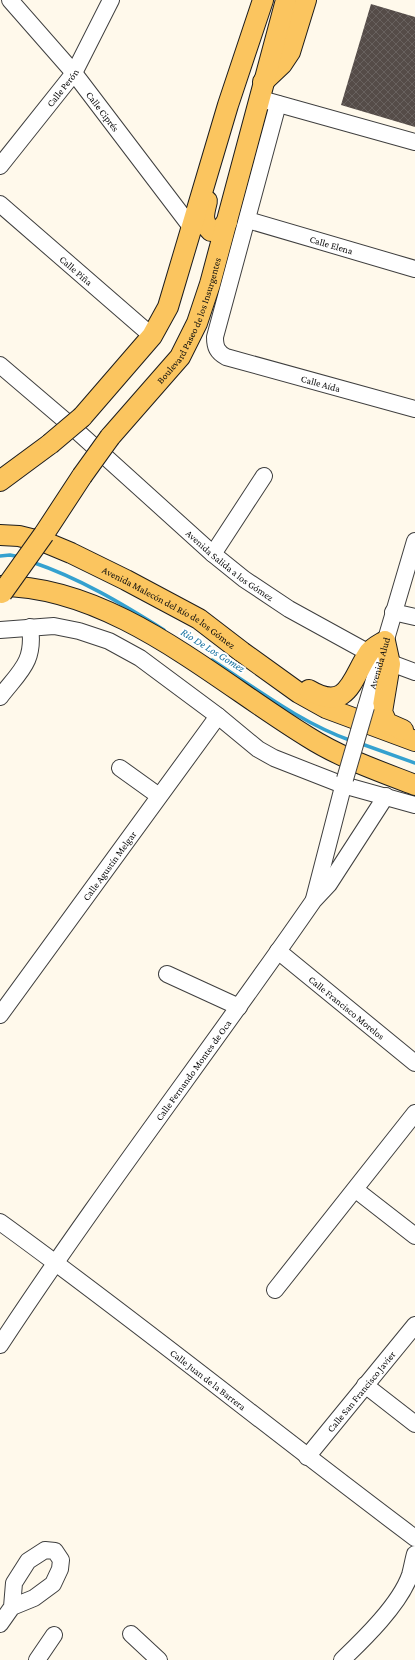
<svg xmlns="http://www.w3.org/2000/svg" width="415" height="1660" viewBox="0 0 415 1660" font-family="'Crimson Pro',serif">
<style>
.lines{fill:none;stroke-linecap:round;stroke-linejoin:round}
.stream{stroke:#35a1cf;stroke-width:3.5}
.building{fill:url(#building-cross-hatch)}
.minor-casing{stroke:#3f3f3f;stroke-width:18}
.major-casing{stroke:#1d1d1d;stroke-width:22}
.minor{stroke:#fff;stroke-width:16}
.major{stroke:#fbc55f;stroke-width:20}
.minor-bridge-casing{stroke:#3f3f3f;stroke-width:18;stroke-linecap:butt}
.major-bridge-casing{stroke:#1d1d1d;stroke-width:22;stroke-linecap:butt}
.minor-bridge{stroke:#fff;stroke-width:16}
.major-bridge{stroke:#fbc55f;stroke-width:20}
.labels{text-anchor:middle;stroke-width:4;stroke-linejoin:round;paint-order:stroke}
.street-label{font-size:10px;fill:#0c0c0c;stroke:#fff}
.water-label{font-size:11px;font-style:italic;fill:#14709f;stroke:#fff}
</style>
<defs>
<pattern id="building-cross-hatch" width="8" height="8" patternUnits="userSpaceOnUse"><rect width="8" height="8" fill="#554c48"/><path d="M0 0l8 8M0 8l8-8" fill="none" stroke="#68615e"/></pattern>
</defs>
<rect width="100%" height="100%" fill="#fff9eb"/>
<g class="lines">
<g class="stream">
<polyline points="0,556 10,555 20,557"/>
<path d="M32,562C79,578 121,603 164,630"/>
<path d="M212,660C257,689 301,723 352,741"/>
<polyline points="359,743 415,763"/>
</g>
</g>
<polygon class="building" points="371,4 415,17 415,127 341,105"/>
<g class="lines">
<g class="minor-casing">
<g id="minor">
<path id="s1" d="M10,0L74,73L191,227"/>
<polyline points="268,101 415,142"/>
<path id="s2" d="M278,104L215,337C215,347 217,352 226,357L415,409"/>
<path id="s3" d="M0,166L74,73L111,0"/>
<path id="s4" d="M0,204L152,336"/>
<path id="s5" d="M248,220L415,269"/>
<path id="s6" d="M0,365L68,423L213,554L244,579L289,609L380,659L415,672"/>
<polyline points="213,554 264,476"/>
<polyline points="393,612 415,617"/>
<polyline points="0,630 54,626 79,631 109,641 140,658 218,716 258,749 274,758 343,785 415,805"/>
<path d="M0,697C20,671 35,662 30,627"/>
<path id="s7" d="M366,707L415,541"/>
<polyline points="120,768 159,796"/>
<polyline points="314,899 345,779"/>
<path id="s8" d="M278,951L415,1063"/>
<polyline points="167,974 239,1007"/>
<path id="s9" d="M0,1015L218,716"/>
<polyline points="356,1190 415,1236"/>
<path id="s10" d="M0,1222C141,1324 276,1434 415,1538"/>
<polyline points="275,1290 415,1113"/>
<path id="s11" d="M0,1345C100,1193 211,1049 314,900L329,884L386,796"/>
<polyline points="365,1385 415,1424"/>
<path id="s12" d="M307,1457L415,1325"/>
<polyline points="0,1624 12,1607 34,1598 53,1584 60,1569 61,1560 55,1551 45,1550 28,1561 14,1583 12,1607"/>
<polyline points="131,1634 159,1660"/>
<polyline points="37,1660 54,1635"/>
<path d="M342,1660C364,1639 400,1604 410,1575C412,1568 413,1561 415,1554"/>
</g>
</g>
<g class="major-casing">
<g id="major">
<polyline points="263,82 282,64 290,52 306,0"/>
<path d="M207,201C204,213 201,222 211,231H219L227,222"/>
<polyline points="82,417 152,336 168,307 228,105 263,0"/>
<path id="s13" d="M110,437L180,357L197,323L210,284L286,0"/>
<polyline points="0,481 50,444"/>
<polyline points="44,534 82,476"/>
<path id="s14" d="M0,535L19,536L47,543L71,553L126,580L199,619L242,652L299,693L326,708L415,741"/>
<path d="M0,586C114,586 216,681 308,737C341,758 379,771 415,785"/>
<path d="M309,690C348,713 352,678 368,654C371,648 380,644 385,641L390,664L382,712L387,723L403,730"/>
</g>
</g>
<use href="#minor" class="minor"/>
<use href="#major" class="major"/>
<g class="minor-bridge-casing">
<polyline id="minor-bridge" points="345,779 366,707"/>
</g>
<g class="major-bridge-casing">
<g id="major-bridge">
<polyline points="50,444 82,417"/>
<polyline points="82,476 110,437"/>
<polyline points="2,593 44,534"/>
</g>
</g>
<use href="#minor-bridge" class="minor-bridge"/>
<use href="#major-bridge" class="major-bridge"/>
</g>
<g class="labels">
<g class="street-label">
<text dy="4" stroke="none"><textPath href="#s3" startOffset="100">Calle Perón</textPath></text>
<text dy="4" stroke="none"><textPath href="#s1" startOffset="145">Calle Ciprés</textPath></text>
<text dy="4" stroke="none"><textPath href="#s5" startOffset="87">Calle Elena</textPath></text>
<text dy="4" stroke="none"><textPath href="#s4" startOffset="101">Calle Piña</textPath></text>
<text dy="4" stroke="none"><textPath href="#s13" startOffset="143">Boulevard Paseo de los Insurgentes</textPath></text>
<text dy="4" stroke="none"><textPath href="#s2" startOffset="364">Calle Aída</textPath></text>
<text dy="4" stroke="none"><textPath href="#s6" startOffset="305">Avenida Salida a los Gómez</textPath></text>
<text dy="4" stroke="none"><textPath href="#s14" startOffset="186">Avenida Malecón del Río de los Gómez</textPath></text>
<text dy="4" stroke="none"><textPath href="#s7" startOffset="46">Avenida Alud</textPath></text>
<text dy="4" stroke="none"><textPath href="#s9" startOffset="185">Calle Agustín Melgar</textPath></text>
<text dy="4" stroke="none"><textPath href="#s8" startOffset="89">Calle Francisco Morelos</textPath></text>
<text dy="4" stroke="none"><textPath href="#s11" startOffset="336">Calle Fernando Montes de Oca</textPath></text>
<text dy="4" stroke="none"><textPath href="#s10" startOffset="261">Calle Juan de la Barrera</textPath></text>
<text dy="4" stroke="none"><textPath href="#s12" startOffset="85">Calle San Francisco Javier</textPath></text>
</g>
<g class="water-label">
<text transform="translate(213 650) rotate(32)" y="4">Rio De Los Gomez</text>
</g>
</g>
</svg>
